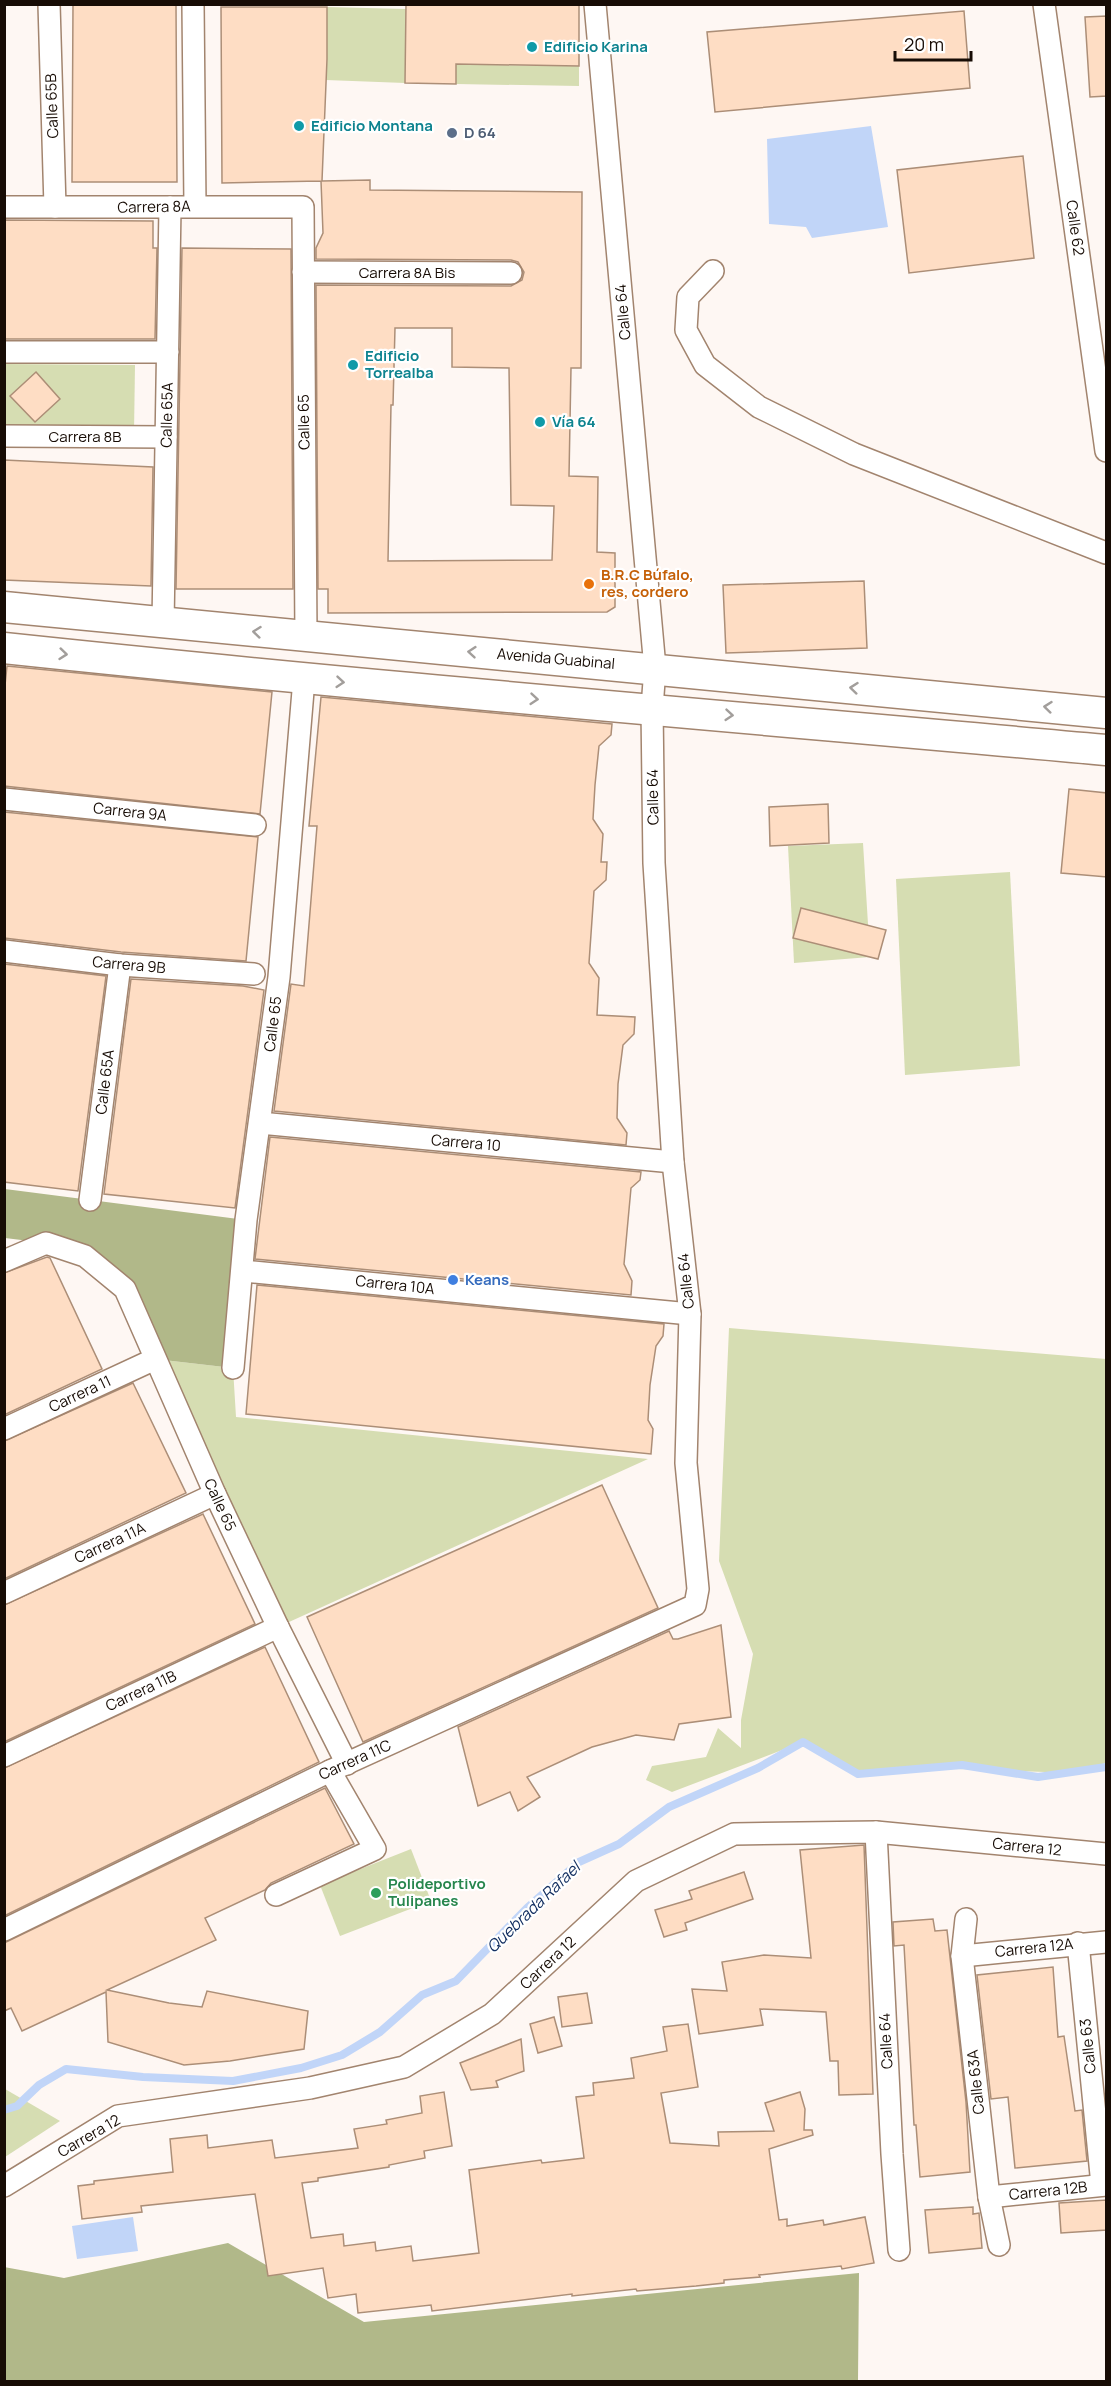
<svg xmlns="http://www.w3.org/2000/svg" width="1111" height="2386" viewBox="0 0 1111 2386" font-family="Manrope,sans-serif">
<style>
.green{fill:#d6ddb2}
.forest{fill:#b1b889}
.water{fill:#c1d5f8}
.lines{fill:none;stroke-linecap:round;stroke-linejoin:round}
.stream{stroke:#c1d5f8;stroke-width:8}
.building{fill:#feddc4;stroke:#ac8e77;stroke-width:1.5;fill-rule:evenodd}
.minor-casing{stroke:#a2846e;stroke-width:24}
.secondary-casing{stroke:#a2846e;stroke-width:33}
.minor{stroke:#fff;stroke-width:21}
.secondary{stroke:#fff;stroke-width:30}
.oneway{stroke:#a29e9b}
.culture-dot{fill:#0f9aa8;stroke:#fff;stroke-width:2}
.service-dot{fill:#5c6f8a;stroke:#fff;stroke-width:2}
.food-dot{fill:#e8710a;stroke:#fff;stroke-width:2}
.shop-dot{fill:#3f7fe0;stroke:#fff;stroke-width:2}
.leisure-dot{fill:#2e9e5b;stroke:#fff;stroke-width:2}
.labels{text-anchor:middle;stroke-width:4.5;stroke-linejoin:round;paint-order:stroke}
.culture-label{font-size:15px;font-weight:bold;fill:#0d838f;stroke:#fff;text-anchor:start}
.street-label{font-size:15px;fill:#170c05;stroke:#fff}
.service-label{font-size:15px;font-weight:bold;fill:#4e5e75;stroke:#fff;text-anchor:start}
.food-label{font-size:15px;font-weight:bold;fill:#c56008;stroke:#fff;text-anchor:start}
.shop-label{font-size:15px;font-weight:bold;fill:#366cbe;stroke:#fff;text-anchor:start}
.leisure-label{font-size:15px;font-weight:bold;fill:#27864d;stroke:#fff;text-anchor:start}
.water-label{font-size:16px;font-style:italic;fill:#132f61;stroke:#fff}
</style>
<rect width="100%" height="100%" fill="#fef7f3"/>
<g class="green">
<polygon points="456,5 486,5 485,65 579,66 579,86 456,84"/>
<polygon points="327,7 406,9 405,83 326,80"/>
<polygon points="5,364 135,365 134,433 5,431"/>
<polygon points="863,843 870,957 794,963 788,846"/>
<polygon points="1010,872 1020,1066 905,1075 896,879"/>
<polygon points="729,1328 1106,1359 1106,1763 1075,1773 929,1768 858,1774 803,1742 672,1792 646,1780 652,1766 706,1757 718,1728 741,1748 741,1720 753,1654 719,1561"/>
<polygon points="155,1359 233,1368 236,1417 648,1459 278,1627"/>
<polygon points="411,1849 431,1901 340,1936 320,1885"/>
<polygon points="5,2089 60,2121 5,2157"/>
</g>
<g class="forest">
<polygon points="5,1189 246,1220 233,1368 155,1359 125,1289 46,1243 5,1238"/>
<polygon points="228,2243 364,2322 859,2273 858,2381 5,2381 4,2267 64,2278"/>
</g>
<g class="water">
<polygon points="871,126 888,227 812,238 806,227 769,224 767,139"/>
<polygon points="133,2217 138,2251 77,2259 72,2226"/>
</g>
<g class="lines">
<polyline class="stream" points="4,2110 17,2106 39,2085 66,2069 143,2077 233,2081 301,2068 342,2055 380,2032 422,1995 456,1981 527,1908 579,1862 619,1844 669,1807 758,1768 803,1742 858,1774 962,1765 1038,1777 1106,1767"/>
</g>
<g class="building">
<polygon points="73,4 176,4 177,182 72,182"/>
<polygon points="406,4 579,4 579,66 456,64 456,84 405,83"/>
<path d="M221,7H327V59L322,181L370,180V190L582,192L581,368H571L569,476L598,477L597,552L615,553V607L607,612L328,613V589H318L316,285L511,286L522,280L524,272L518,262L511,260L316,259V248L323,233L321,181L222,183ZM395,328H452V367L509,368L511,505L554,506L552,560L388,561L391,405H393Z"/>
<polygon points="964,11 970,88 715,112 707,32"/>
<polygon points="1107,16 1107,96 1090,97 1085,17"/>
<polygon points="1023,156 1034,258 909,273 897,170"/>
<polygon points="4,220 153,221 153,248 157,248 155,339 4,339"/>
<polygon points="182,248 291,249 293,589 176,589"/>
<polygon points="36,372 60,399 35,422 10,396"/>
<polygon points="4,460 153,467 151,586 4,580"/>
<polygon points="864,581 867,648 726,653 723,585"/>
<polygon points="7,666 272,692 260,814 4,786 4,695"/>
<polygon points="321,697 612,724 611,735 599,746 595,785 593,819 603,834 601,862 607,862 606,880 594,891 589,963 599,978 597,1015 635,1017 634,1034 623,1045 618,1084 617,1118 627,1133 626,1145 274,1111 291,984 304,986 317,826 309,826"/>
<polygon points="1069,789 1107,793 1107,877 1061,873"/>
<polygon points="828,804 829,843 770,846 769,807"/>
<polygon points="4,812 258,837 246,961 121,952 4,938"/>
<polygon points="801,908 886,930 878,959 793,938"/>
<polygon points="4,964 106,976 78,1191 4,1182"/>
<polygon points="131,979 243,986 264,990 235,1208 104,1194"/>
<polygon points="270,1137 641,1172 640,1180 631,1188 624,1264 632,1281 631,1295 255,1259"/>
<polygon points="47,1257 50,1258 102,1369 4,1415 4,1273"/>
<polygon points="257,1285 664,1324 663,1336 656,1346 650,1385 648,1420 653,1429 651,1454 246,1414"/>
<polygon points="133,1383 186,1493 4,1579 4,1441"/>
<polygon points="602,1485 658,1608 363,1742 307,1617"/>
<polygon points="203,1514 255,1624 4,1742 4,1605"/>
<polygon points="721,1625 731,1717 679,1724 674,1740 636,1735 592,1747 527,1777 540,1797 518,1811 510,1792 478,1806 458,1727 669,1631 673,1639 678,1639"/>
<polygon points="265,1647 319,1762 4,1916 4,1768"/>
<polygon points="325,1788 354,1844 271,1883 265,1890 205,1918 216,1940 107,1990 169,2003 202,2007 207,1991 308,2011 304,2049 230,2061 184,2065 108,2042 106,1992 22,2031 11,2008 4,2011 4,1943"/>
<polygon points="864,1845 873,2094 839,2095 838,2061 830,2061 826,2012 760,2009 763,2025 699,2034 692,1989 727,1991 722,1962 764,1955 811,1958 800,1850"/>
<polygon points="744,1872 753,1899 685,1923 687,1930 664,1937 655,1910 692,1899 689,1891"/>
<polygon points="933,1919 935,1931 947,1930 966,2102 970,2172 920,2177 916,2125 914,2125 904,1945 894,1946 893,1922"/>
<polygon points="1053,1967 1058,2037 1064,2036 1075,2111 1082,2110 1087,2161 1015,2168 1008,2097 991,2099 977,1975"/>
<polygon points="587,1993 592,2023 562,2027 558,1997"/>
<polygon points="554,2017 562,2046 538,2053 530,2024"/>
<polygon points="688,2024 698,2087 661,2093 670,2143 719,2146 718,2132 774,2131 765,2103 800,2092 805,2109 804,2130 812,2130 813,2135 769,2149 779,2220 787,2219 787,2226 823,2220 824,2225 865,2217 874,2263 842,2269 841,2266 759,2275 760,2277 724,2280 724,2283 696,2286 637,2291 636,2289 572,2296 572,2294 432,2311 431,2305 358,2313 356,2294 328,2298 323,2268 268,2276 255,2194 141,2206 142,2212 82,2219 78,2186 94,2184 94,2181 173,2172 170,2139 207,2135 208,2148 272,2140 275,2158 358,2148 354,2129 387,2124 386,2120 422,2113 420,2096 444,2092 452,2146 424,2151 425,2158 389,2165 389,2167 318,2178 318,2181 302,2183 311,2238 343,2234 344,2246 375,2242 376,2251 411,2246 413,2261 479,2253 469,2170 541,2160 542,2163 584,2158 576,2097 594,2095 593,2083 634,2078 631,2058 667,2051 663,2027"/>
<polygon points="521,2039 524,2071 496,2081 498,2087 471,2090 460,2063"/>
<polygon points="1107,2200 1107,2230 1061,2233 1059,2203"/>
<polygon points="973,2207 973,2214 979,2213 982,2248 929,2253 925,2210"/>
</g>
<g class="lines">
<g class="minor-casing">
<g id="minor">
<polyline points="49,4 55,207"/>
<polyline points="193,4 195,206"/>
<polyline points="1044,4 1106,451"/>
<polyline points="4,207 303,207 306,637"/>
<polyline points="713,271 688,297 686,330 705,365 759,407 854,454 1106,553"/>
<polyline points="303,272 511,273"/>
<polyline points="4,352 168,352"/>
<polyline points="4,436 166,437"/>
<polyline points="163,623 170,207"/>
<polyline points="4,799 255,825"/>
<polyline points="4,951 120,965 254,974"/>
<polyline points="260,1123 673,1162"/>
<polyline points="90,1200 120,965"/>
<polyline points="4,1261 46,1243 85,1256 125,1289 215,1494 278,1627 347,1764"/>
<polyline points="243,1271 690,1314"/>
<polyline points="233,1368 246,1220 279,977 304,679"/>
<polyline points="4,1429 155,1359"/>
<polyline points="4,1593 215,1494"/>
<polyline points="4,1756 278,1627"/>
<polyline points="876,1832 892,2154 899,2250"/>
<polyline points="276,1895 375,1849 330,1771"/>
<polyline points="966,1919 962,1956 989,2197 999,2245"/>
<polyline points="4,1930 330,1771 695,1605 698,1589 686,1463 690,1314 673,1162 654,863 652,708 655,668 595,4"/>
<polyline points="1078,1943 1102,2185"/>
<polyline points="962,1956 1106,1942"/>
<polyline points="4,2186 118,2116 310,2088 404,2067 492,2014 636,1881 734,1834 876,1832 1106,1854"/>
<polyline points="989,2197 1106,2185"/>
</g>
</g>
<g class="secondary-casing">
<g id="secondary">
<polyline points="4,607 1106,713"/>
<path d="M4,648C371,687 739,717 1106,750"/>
</g>
</g>
<use href="#minor" class="minor"/>
<use href="#secondary" class="secondary"/>
</g>
<defs><path id="oneway-chevron" d="M-2-3.5L2.5 0L-2 3.5" fill="none" stroke-width="1.6" stroke-linecap="round" stroke-linejoin="round" transform="scale(1.5)"/></defs>
<g class="oneway">
<use href="#oneway-chevron" transform="translate(257 632) rotate(-174)"/>
<use href="#oneway-chevron" transform="translate(472 652) rotate(-175)"/>
<use href="#oneway-chevron" transform="translate(63 654) rotate(6)"/>
<use href="#oneway-chevron" transform="translate(340 682) rotate(5)"/>
<use href="#oneway-chevron" transform="translate(854 688) rotate(-174)"/>
<use href="#oneway-chevron" transform="translate(534 699) rotate(5)"/>
<use href="#oneway-chevron" transform="translate(1048 707) rotate(-174)"/>
<use href="#oneway-chevron" transform="translate(729 715) rotate(5)"/>
</g>
<g class="culture-dot">
<circle cx="532" cy="47" r="6"/>
<circle cx="299" cy="126" r="6"/>
<circle cx="353" cy="365" r="6"/>
<circle cx="540" cy="422" r="6"/>
</g>
<circle class="service-dot" cx="452" cy="133" r="6"/>
<circle class="food-dot" cx="589" cy="584" r="6"/>
<circle class="shop-dot" cx="453" cy="1280" r="6"/>
<circle class="leisure-dot" cx="376" cy="1893" r="6"/>
<g class="labels">
<g class="culture-label">
<text x="544" y="52">Edificio Karina</text>
<text x="311" y="131">Edificio Montana</text>
<text x="365" y="361">Edificio<tspan x="365" dy="17">Torrealba</tspan></text>
<text x="552" y="427">Vía 64</text>
</g>
<g class="street-label">
<text transform="translate(52 106) rotate(-92)" y="5">Calle 65B</text>
<text transform="translate(154 207) rotate(-1)" y="5">Carrera 8A</text>
<text transform="translate(1075 228) rotate(82)" y="5">Calle 62</text>
<text x="407" y="278">Carrera 8A Bis</text>
<text transform="translate(623 312) rotate(-95)" y="5">Calle 64</text>
<text transform="translate(167 415) rotate(-89)" y="5">Calle 65A</text>
<text transform="translate(304 422) rotate(-91)" y="5">Calle 65</text>
<text x="85" y="442">Carrera 8B</text>
<text transform="translate(556 659) rotate(5)" y="5">Avenida Guabinal</text>
<text transform="translate(653 797) rotate(-91)" y="5">Calle 64</text>
<text transform="translate(130 812) rotate(6)" y="5">Carrera 9A</text>
<text transform="translate(129 965) rotate(5)" y="5">Carrera 9B</text>
<text transform="translate(273 1024) rotate(-83)" y="5">Calle 65</text>
<text transform="translate(105 1082) rotate(-83)" y="5">Calle 65A</text>
<text transform="translate(466 1143) rotate(5)" y="5">Carrera 10</text>
<text transform="translate(686 1281) rotate(-96)" y="5">Calle 64</text>
<text transform="translate(395 1285) rotate(6)" y="5">Carrera 10A</text>
<text transform="translate(80 1394) rotate(-25)" y="5">Carrera 11</text>
<text transform="translate(220 1505) rotate(65)" y="5">Calle 65</text>
<text transform="translate(110 1543) rotate(-25)" y="5">Carrera 11A</text>
<text transform="translate(141 1691) rotate(-25)" y="5">Carrera 11B</text>
<text transform="translate(355 1760) rotate(-24)" y="5">Carrera 11C</text>
<text transform="translate(1027 1847) rotate(6)" y="5">Carrera 12</text>
<text transform="translate(1034 1948) rotate(-6)" y="5">Carrera 12A</text>
<text transform="translate(548 1963) rotate(-43)" y="5">Carrera 12</text>
<text transform="translate(886 2041) rotate(-93)" y="5">Calle 64</text>
<text transform="translate(1088 2046) rotate(-96)" y="5">Calle 63</text>
<text transform="translate(976 2082) rotate(-96)" y="5">Calle 63A</text>
<text transform="translate(89 2136) rotate(-30)" y="5">Carrera 12</text>
<text transform="translate(1048 2191) rotate(-6)" y="5">Carrera 12B</text>
</g>
<g class="service-label">
<text x="464" y="138">D 64</text>
</g>
<g class="food-label">
<text x="601" y="580">B.R.C Búfalo,<tspan x="601" dy="17">res, cordero</tspan></text>
</g>
<g class="shop-label">
<text x="465" y="1285">Keans</text>
</g>
<g class="leisure-label">
<text x="388" y="1889">Polideportivo<tspan x="388" dy="17">Tulipanes</tspan></text>
</g>
<g class="water-label">
<text transform="translate(533 1907) rotate(-44)" y="6">Quebrada Rafael</text>
</g>
</g>
<rect width="1111" height="2386" fill="none" stroke="#170c05" stroke-width="12"/>
<path d="M895 51v9h76v-9" fill="none" stroke="#170c05" stroke-width="3"/>
<text x="904" y="51" font-size="18" fill="#170c05" stroke="#ffffff" stroke-width="4.5" paint-order="stroke">20 m</text>
</svg>
